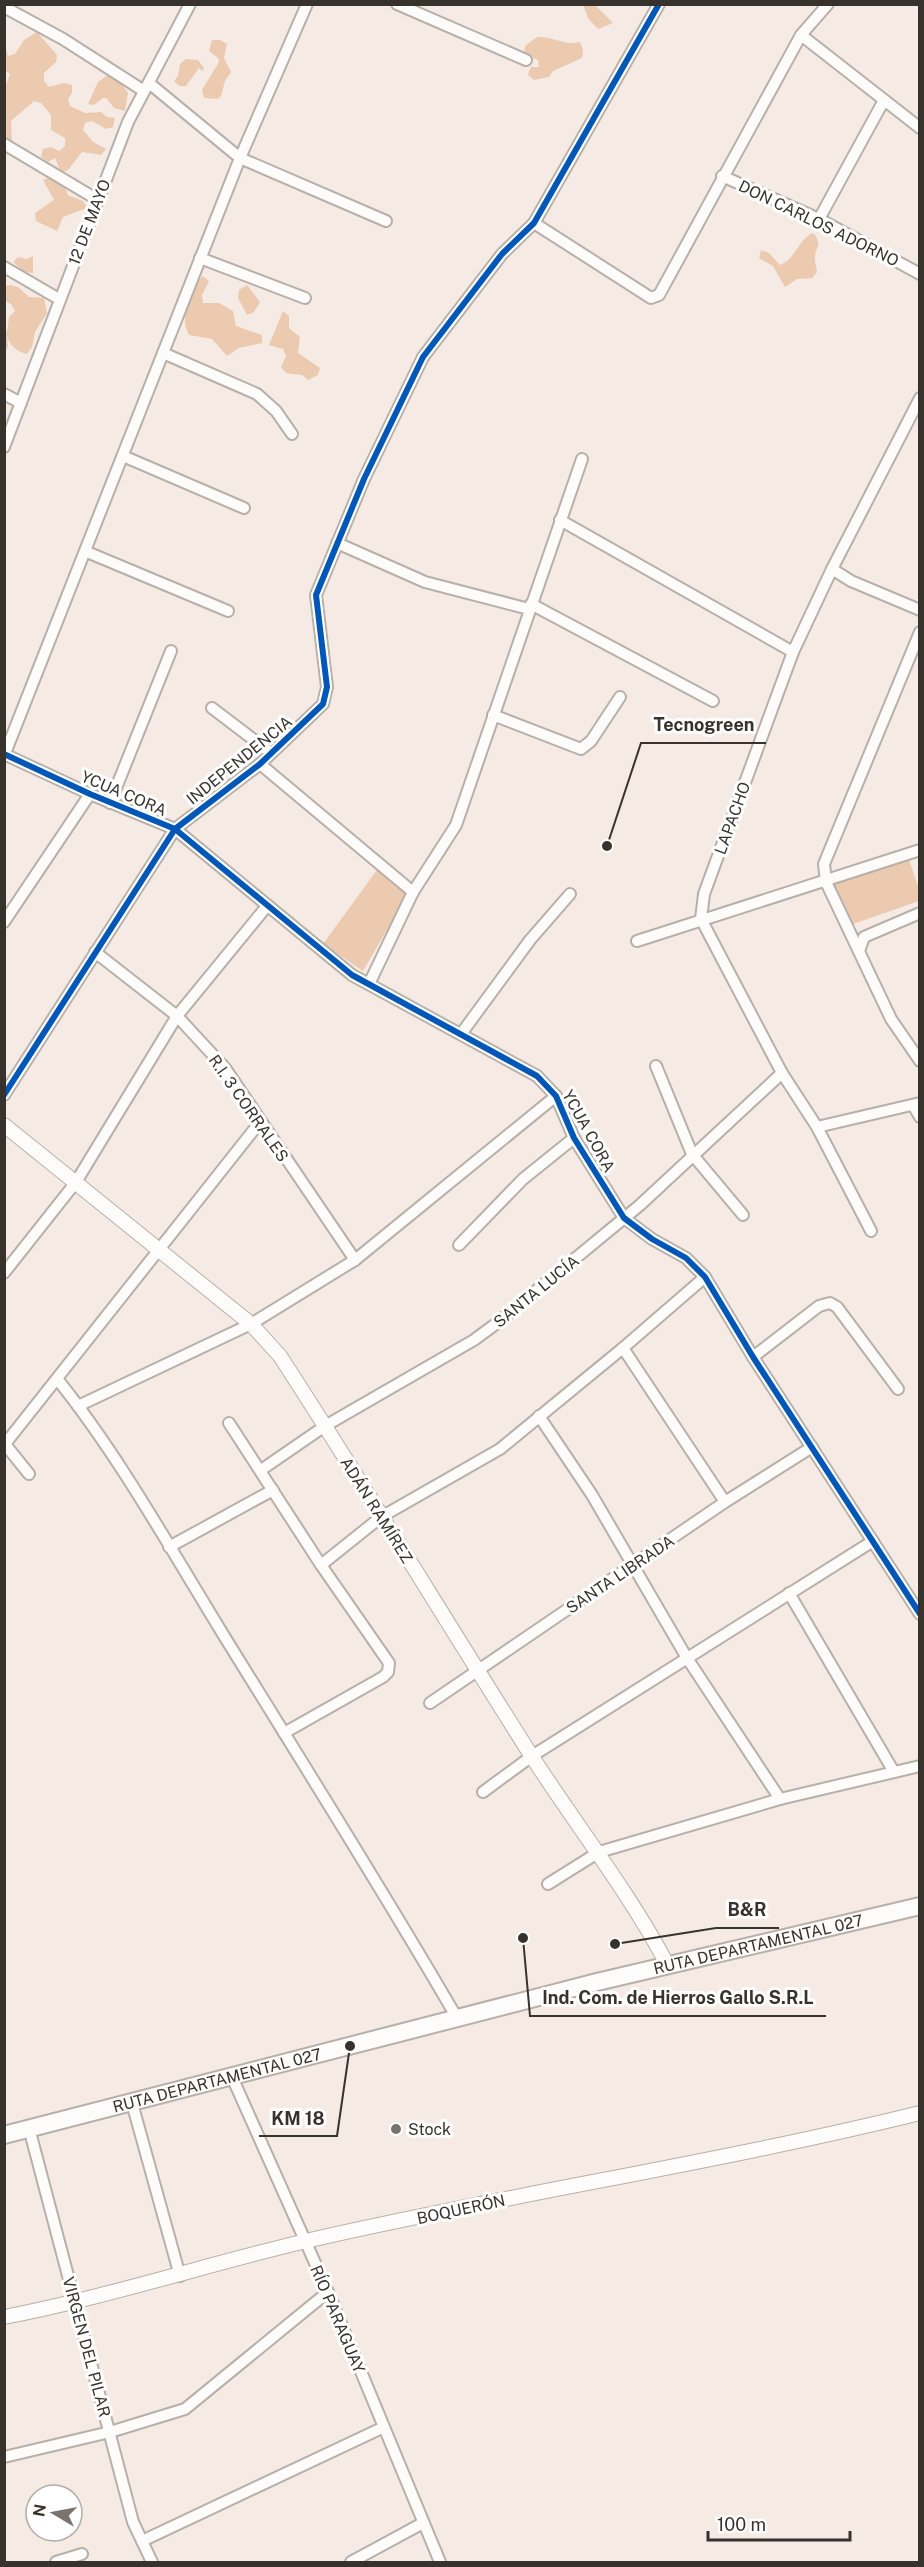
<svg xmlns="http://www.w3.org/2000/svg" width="924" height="2567" viewBox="0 0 924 2567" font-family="'Public Sans',sans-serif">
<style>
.green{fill:#ebcaaf}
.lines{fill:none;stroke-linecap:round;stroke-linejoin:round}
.minor-casing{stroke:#b7b0aa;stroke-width:14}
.tertiary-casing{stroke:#b7b0aa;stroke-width:16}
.primary-casing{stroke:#b7b0aa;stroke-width:20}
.minor{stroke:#fefcfb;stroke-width:10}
.tertiary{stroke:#fefcfb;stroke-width:14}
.primary{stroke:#fefcfb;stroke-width:16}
.cycleway-casing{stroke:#fff;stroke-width:10}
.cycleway{stroke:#0057b8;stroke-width:6}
.poi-dot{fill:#7a736d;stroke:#fff;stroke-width:2}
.labels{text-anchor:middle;stroke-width:6;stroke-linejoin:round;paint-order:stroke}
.street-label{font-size:16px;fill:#38322d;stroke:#fff}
.poi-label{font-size:16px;fill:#38322d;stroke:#fff;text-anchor:start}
.leader{fill:none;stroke:#38322d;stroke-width:2}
.callout-dot{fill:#38322d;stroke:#fff;stroke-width:2}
.callout-label{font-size:18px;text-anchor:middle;font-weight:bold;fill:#38322d;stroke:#fff;stroke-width:6;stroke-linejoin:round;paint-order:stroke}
</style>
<rect width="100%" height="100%" fill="#f5ebe4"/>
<g class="green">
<polygon points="583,5 595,5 613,23 598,29 588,18"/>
<polygon points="37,32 57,55 56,62 44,73 44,81 49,87 64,83 72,85 72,93 68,99 70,106 85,113 101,112 107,117 115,118 113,127 106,129 92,121 85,123 83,130 93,142 106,149 101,155 82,152 68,170 61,173 55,158 48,162 41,157 43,149 51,147 59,151 65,146 65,138 51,130 51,115 41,103 34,101 11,121 12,145 5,145 5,88 10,74 5,70 4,41 8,56 15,54 24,40"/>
<path d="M537,37C555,36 563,46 580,42L583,50L582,58L553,71L549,77L534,80L528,75L531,67H539L538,60L524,54L525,46Z"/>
<polygon points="212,40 220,40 227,44 224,58 231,72 225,81 221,96 218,99 204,98 202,90 219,62 218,58 209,51"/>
<polygon points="186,59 198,60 204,68 202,71 199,68 186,86 179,86 174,81 178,76 180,64"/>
<polygon points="108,75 119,80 128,93 125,111 114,108 106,98 103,98 94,105 88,104 98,82"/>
<polygon points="50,177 62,180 68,195 83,201 87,208 63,217 57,231 36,221 35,213 54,200 43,180"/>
<path d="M813,233C822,243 817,245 815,256C814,262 817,267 817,272L812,278L797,279L785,287L773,266L759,258L761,250L769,253L780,265C797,258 798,239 813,233Z"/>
<polygon points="33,256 33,273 25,272 13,262 18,257 26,259"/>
<path d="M203,276L209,281L202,295L203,303H219L233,311L236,326L262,335V343L239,348L227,356L212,339L189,335C179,318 189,289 203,276Z"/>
<path d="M10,285L18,287L29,297L44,298L47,313L35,332L32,347L27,354C17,352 9,345 7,335L8,347L5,351V330L7,332L9,317L15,311L11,304L5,301V286Z"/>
<polygon points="247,285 260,302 254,312 247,315 238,298 239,290"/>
<polygon points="283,311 289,316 289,328 300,337 298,353 320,368 318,375 308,380 302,375 286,373 281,367 286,356 283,349 269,345"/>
<polygon points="908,857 919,889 919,901 853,924 834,884"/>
<polygon points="377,870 408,894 363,971 323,944"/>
</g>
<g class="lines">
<g class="minor-casing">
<g id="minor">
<polyline points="397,4 526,60"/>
<polyline points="4,7 63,39 144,91"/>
<polyline points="801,35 920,128"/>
<polyline points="149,83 240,158 386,221"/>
<polyline points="4,144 98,200"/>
<polyline points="722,176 819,219 920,274"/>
<polyline points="819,219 883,102"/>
<polyline points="534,223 651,298 659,295 801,35 828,4"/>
<polyline points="200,258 305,298"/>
<polyline points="4,267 59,299"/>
<polyline points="163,353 257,394 276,411 292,434"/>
<polyline points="4,394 21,403"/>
<polyline points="4,447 128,122 190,4"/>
<polyline points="123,456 244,508"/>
<polyline points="560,520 793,652"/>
<polyline points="337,543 425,582 529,609"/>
<polyline points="87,552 228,611"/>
<polyline points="832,569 851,581 920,610"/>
<polyline points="531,604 713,701"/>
<polyline points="920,632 824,864 826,882 891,1019 920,1061"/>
<polyline points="212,708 271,753"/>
<polyline points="493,715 581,749 591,741 620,697"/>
<polyline points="4,754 90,794 175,829 352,975 537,1076 556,1096 574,1138 624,1218 652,1239 686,1258 705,1277 753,1357 920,1614"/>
<polyline points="4,756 240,158 307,4"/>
<polyline points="260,764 413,892"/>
<polyline points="110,803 171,651"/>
<polyline points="4,922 90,794"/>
<polyline points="637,941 920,850"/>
<polyline points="859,951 864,937 920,913"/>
<polyline points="95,952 177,1016 225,1068 355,1260"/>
<polyline points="369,984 413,892 456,825 582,459"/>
<polyline points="461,1034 530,940 570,894"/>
<polyline points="656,1066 692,1154 743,1215"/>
<polyline points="4,1095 175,829 260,764 323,704 327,687 316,595 364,479 423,357 502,254 534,223 659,4"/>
<polyline points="913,1105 920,1117"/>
<polyline points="817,1127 920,1103"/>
<polyline points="871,1231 817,1127 782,1073 701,919 704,894 793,652 832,569 920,398"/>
<polyline points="459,1245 523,1179 574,1138"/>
<polyline points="4,1273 76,1182 177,1016 267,906"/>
<polyline points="623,1348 725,1502"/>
<polyline points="753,1357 819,1306 830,1303 837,1307 898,1389"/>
<path d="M58,1380C119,1456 170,1548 221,1631C300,1759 381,1887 457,2018"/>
<polyline points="78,1406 251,1324 355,1260 556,1096"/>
<polyline points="539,1416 592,1495 687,1658 780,1799"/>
<polyline points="229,1423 321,1565 389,1663 388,1672 383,1677 284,1733"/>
<polyline points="4,1443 29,1474"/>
<polyline points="5,1444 260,1122"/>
<polyline points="261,1470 325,1426 474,1340 497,1323 640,1205 782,1073"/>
<polyline points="169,1547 273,1490"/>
<polyline points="321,1565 381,1517 500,1449 623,1348 705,1277"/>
<polyline points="789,1593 894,1772"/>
<polyline points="430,1703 725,1502 812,1447"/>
<polyline points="483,1792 532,1756 873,1541"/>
<polyline points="548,1884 599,1852 780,1799 920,1766"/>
<polyline points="232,2077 328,2292 440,2562"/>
<polyline points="132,2103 180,2276"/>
<polyline points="29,2128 133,2522 152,2562"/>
<polyline points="4,2457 110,2432 185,2409 328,2292"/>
<polyline points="142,2541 382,2428"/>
<polyline points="56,2562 82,2554"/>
<polyline points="351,2562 423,2523"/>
</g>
</g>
<g class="tertiary-casing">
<g id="tertiary">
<path d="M4,1125L251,1324L280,1356C365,1487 446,1621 529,1752C575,1824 628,1890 668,1966"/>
<path d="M4,2317C107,2297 205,2265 306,2241C509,2194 717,2163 920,2113"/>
</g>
</g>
<g class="primary-casing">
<g id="primary">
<path id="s1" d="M4,2135L597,1982L920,1906"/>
</g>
</g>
<use href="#minor" class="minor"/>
<use href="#tertiary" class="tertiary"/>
<use href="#primary" class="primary"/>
<g class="cycleway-casing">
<g id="cycleway">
<polyline points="4,754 90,794 175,829 352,975 537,1076 556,1096 574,1138 624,1218 652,1239 686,1258 705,1277 753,1357 920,1614"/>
<polyline points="4,1095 175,829 260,764 323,704 327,687 316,595 364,479 423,357 502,254 534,223 659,4"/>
</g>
</g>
<use href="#cycleway" class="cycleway"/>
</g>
<circle class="poi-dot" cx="396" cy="2129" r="6"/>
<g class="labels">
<g class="street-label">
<text transform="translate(89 222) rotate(-69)" y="6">12 DE MAYO</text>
<text transform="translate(819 223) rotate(26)" y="6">DON CARLOS ADORNO</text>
<text transform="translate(239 760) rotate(-39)" y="6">INDEPENDENCIA</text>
<text transform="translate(124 793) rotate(23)" y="6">YCUA CORA</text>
<text transform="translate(732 818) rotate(-70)" y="6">LAPACHO</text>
<text transform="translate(249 1108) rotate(55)" y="6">R.I. 3 CORRALES</text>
<text transform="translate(589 1131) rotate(61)" y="6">YCUA CORA</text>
<text transform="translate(536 1291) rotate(-39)" y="6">SANTA LUCÍA</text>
<text transform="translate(377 1510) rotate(58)" y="6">ADÁN RAMÍREZ</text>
<text transform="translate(620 1574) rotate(-34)" y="6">SANTA LIBRADA</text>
<text dy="6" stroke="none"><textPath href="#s1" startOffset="778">RUTA DEPARTAMENTAL 027</textPath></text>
<text dy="6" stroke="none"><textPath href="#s1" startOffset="220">RUTA DEPARTAMENTAL 027</textPath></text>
<text transform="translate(461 2209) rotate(-12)" y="6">BOQUERÓN</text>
<text transform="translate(338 2319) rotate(67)" y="6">RÍO PARAGUAY</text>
<text transform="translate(87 2347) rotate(75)" y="6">VIRGEN DEL PILAR</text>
</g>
<g class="poi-label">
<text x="408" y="2135">Stock</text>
</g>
</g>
<path class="leader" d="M607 846L641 743H766M615 1944L716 1928H779M523 1938L530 2016H826M350 2046L337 2136H259"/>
<g class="callout-dot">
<circle cx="607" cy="846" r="6"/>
<circle cx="615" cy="1944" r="6"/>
<circle cx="523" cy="1938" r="6"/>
<circle cx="350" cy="2046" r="6"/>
</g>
<g class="callout-label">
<text x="704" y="731">Tecnogreen</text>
<text x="747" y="1916">B&amp;R</text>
<text x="678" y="2004">Ind. Com. de Hierros Gallo S.R.L</text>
<text x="298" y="2125">KM 18</text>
</g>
<rect width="924" height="2567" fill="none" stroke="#38322d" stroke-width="12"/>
<g transform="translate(54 2513) rotate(280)"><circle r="28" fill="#ffffff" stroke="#afadab" stroke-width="1.5"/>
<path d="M0-4.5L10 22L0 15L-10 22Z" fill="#7a736d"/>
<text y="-9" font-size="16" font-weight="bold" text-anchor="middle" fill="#38322d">N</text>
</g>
<path d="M708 2531v9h142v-9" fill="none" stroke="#38322d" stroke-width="3"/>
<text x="717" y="2531" font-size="18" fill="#38322d" stroke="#ffffff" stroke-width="4.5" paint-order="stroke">100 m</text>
</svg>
